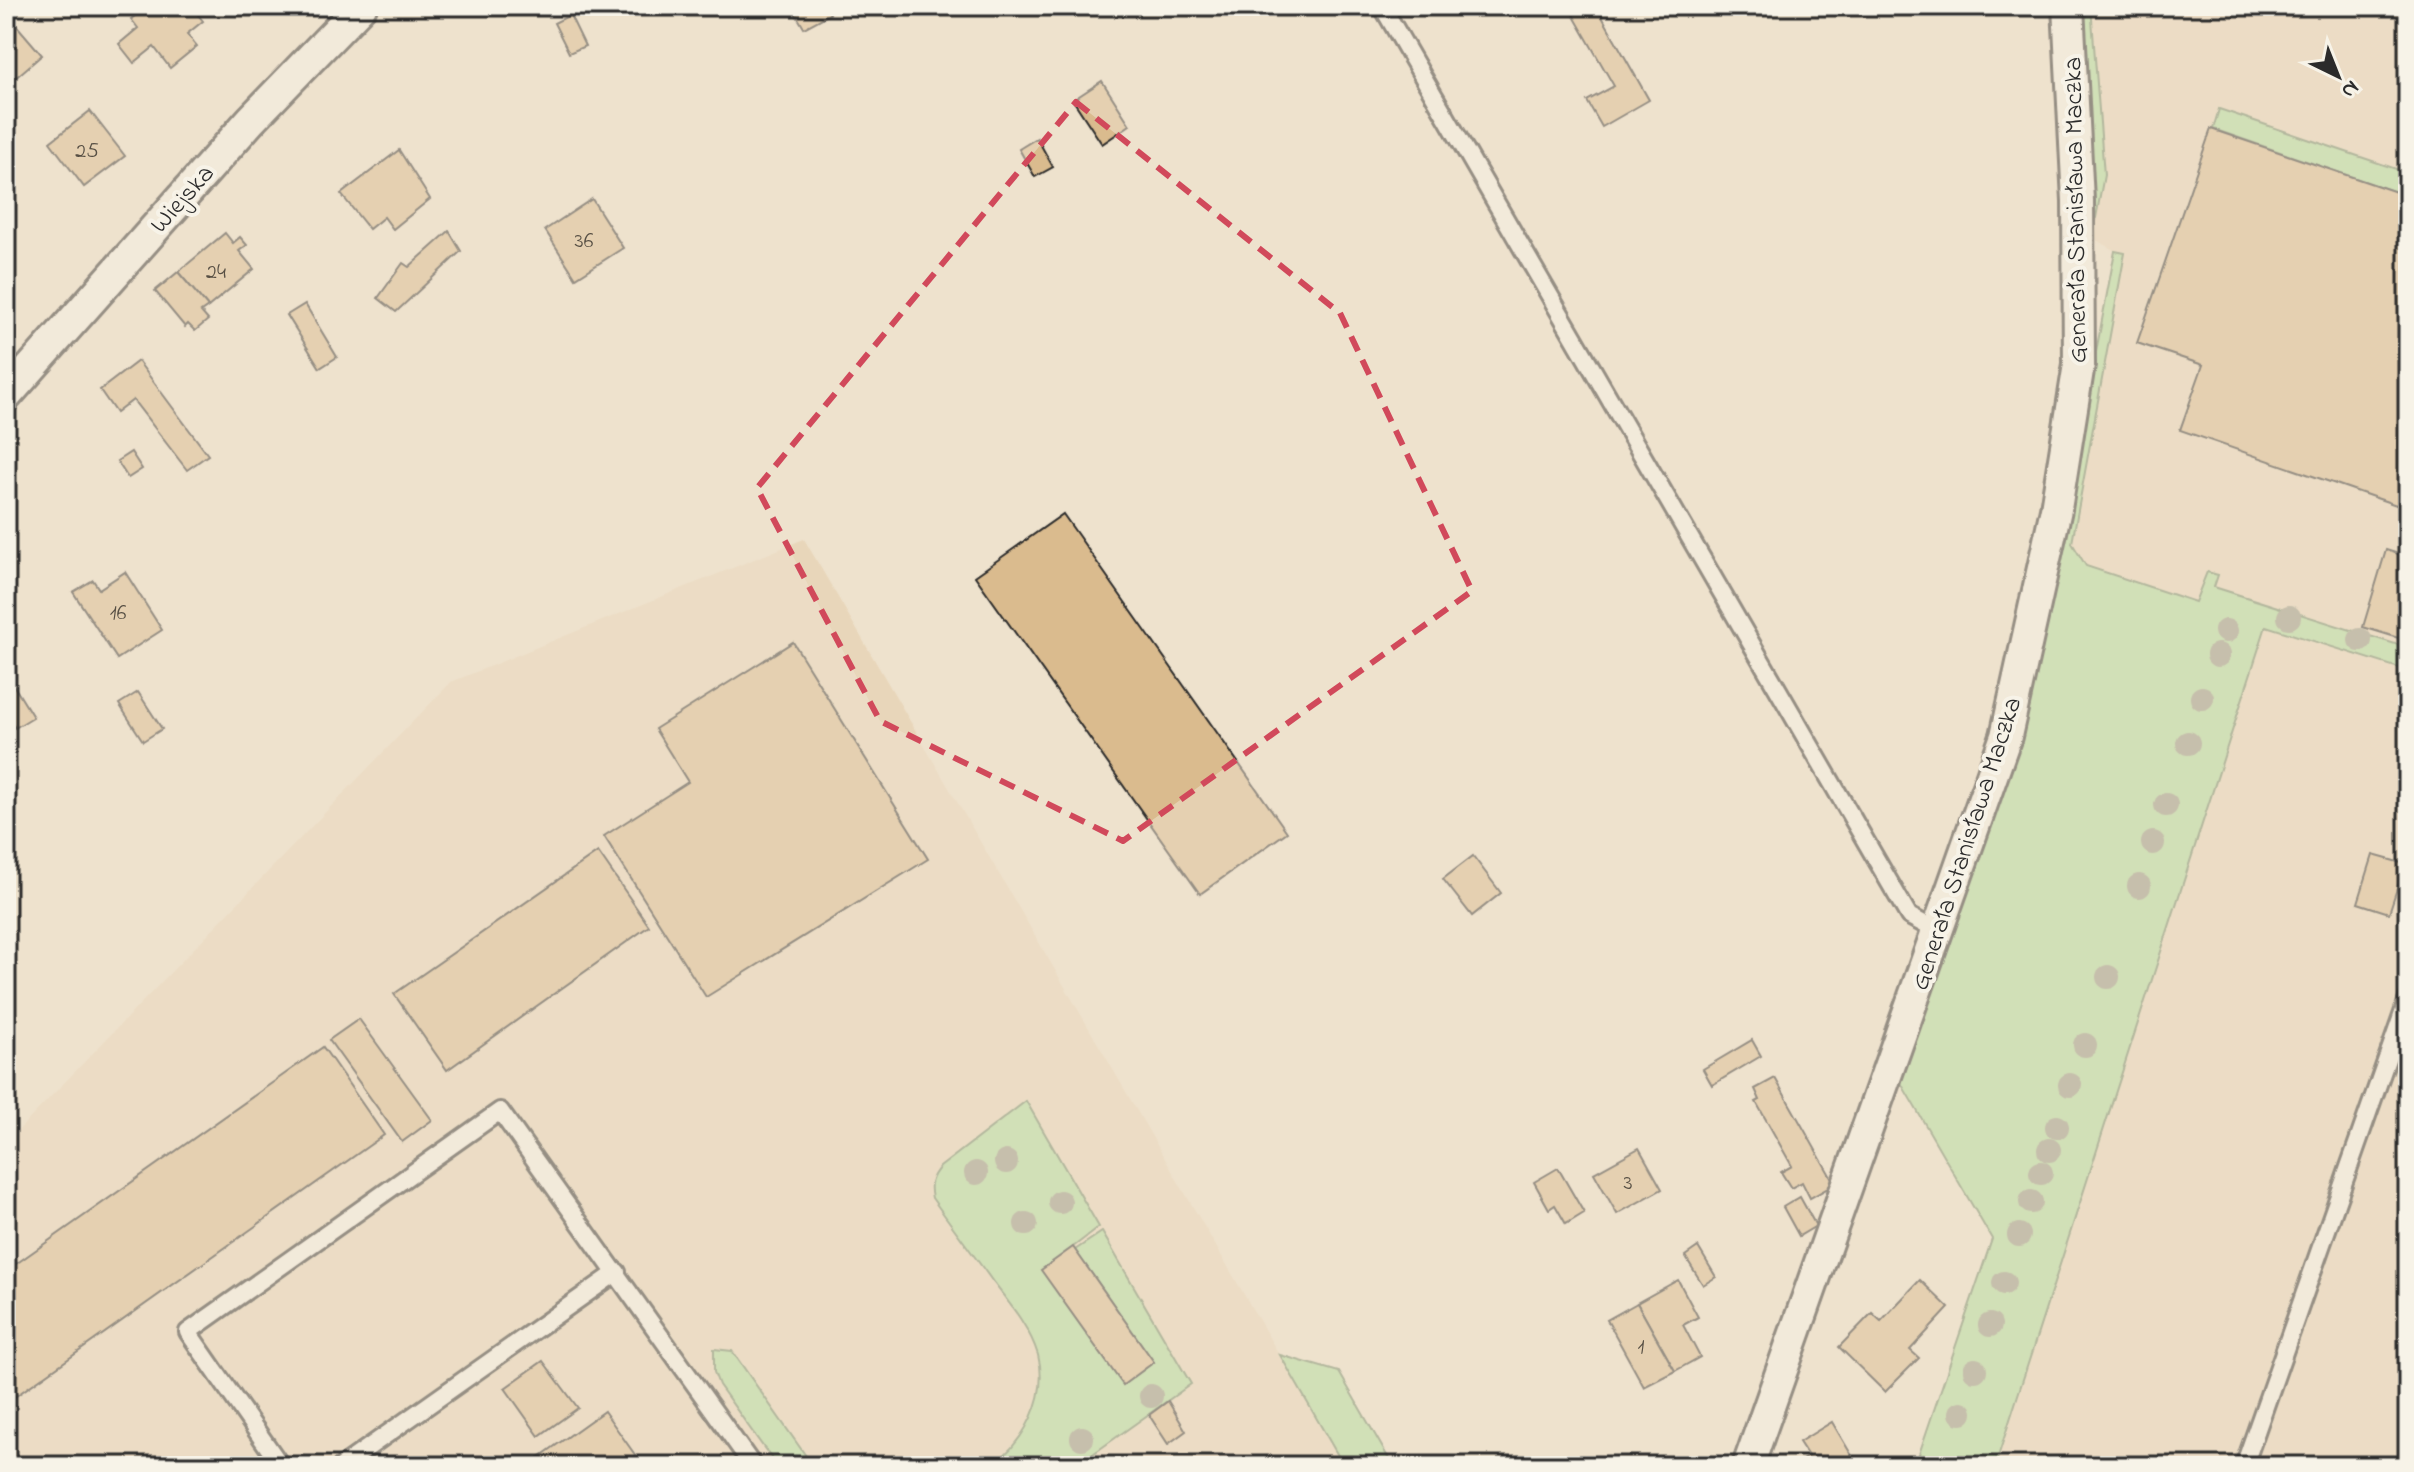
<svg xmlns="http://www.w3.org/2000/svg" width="2414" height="1472" viewBox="0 0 2414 1472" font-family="'Indie Flower',sans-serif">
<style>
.built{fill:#e8d6ba}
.green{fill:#aedd9c;stroke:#6c8464;stroke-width:2}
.building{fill:#dabb8e;stroke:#2b2b2b;stroke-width:2}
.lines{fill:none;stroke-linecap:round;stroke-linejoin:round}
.service-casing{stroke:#2b2b2b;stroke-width:22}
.minor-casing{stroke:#2b2b2b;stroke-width:36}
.service{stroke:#f7f3e8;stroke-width:16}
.minor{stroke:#f7f3e8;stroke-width:30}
.tree{fill:#959683}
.marked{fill:none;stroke:#d1495b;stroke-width:6;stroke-dasharray:16 10;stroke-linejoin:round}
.labels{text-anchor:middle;stroke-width:8;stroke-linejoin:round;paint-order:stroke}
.number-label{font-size:22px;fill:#574f44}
.street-label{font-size:26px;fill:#2b2b2b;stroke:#f7f3e8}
</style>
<rect width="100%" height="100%" fill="#eee2cd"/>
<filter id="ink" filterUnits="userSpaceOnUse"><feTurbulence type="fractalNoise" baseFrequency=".0125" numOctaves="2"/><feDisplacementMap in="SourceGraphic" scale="16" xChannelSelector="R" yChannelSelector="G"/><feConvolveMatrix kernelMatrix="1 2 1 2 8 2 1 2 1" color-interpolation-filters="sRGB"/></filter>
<g filter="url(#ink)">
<g class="built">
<polygon points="2073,6 2408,7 2408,1466 1915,1466 2202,617 2055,570 2115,251 2091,237"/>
<polygon points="804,539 1344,1466 6,1466 6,1143 451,682"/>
</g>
<g class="green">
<polygon points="2073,6 2091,6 2104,175 2096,218 2091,219"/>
<polygon points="2219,109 2408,173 2408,196 2213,129"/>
<polygon points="2115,251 2125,253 2072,543 2086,566 2195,602 2207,572 2218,575 2214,587 2408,648 2408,671 2266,626 1995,1466 1915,1466 1992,1239 1898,1078 2055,570"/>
<path d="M1026,1101L1099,1227L1073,1247L1123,1384L1154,1362L1075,1250L1102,1232L1191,1384L1076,1466H991C1024,1443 1049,1397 1038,1355C1030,1328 1010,1304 993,1282C973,1254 952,1226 932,1198C929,1185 931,1177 940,1167Z"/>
<polygon points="714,1349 732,1351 813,1466 777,1466 719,1385 714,1372"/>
<polygon points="1280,1355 1339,1372 1393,1466 1344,1466"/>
</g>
<g class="building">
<polygon points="148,6 191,6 203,21 187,34 197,46 170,68 154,47 134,63 119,44 138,28 131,19"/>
<polygon points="791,6 825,6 830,14 804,28"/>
<polygon points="1581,6 1596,6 1649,100 1602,127 1587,101 1614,86 1571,11"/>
<polygon points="6,13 42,55 6,86"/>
<polygon points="570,15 585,46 569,53 554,23"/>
<polygon points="1102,81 1130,125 1102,144 1073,100"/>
<polygon points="90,111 125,156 84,187 50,142"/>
<polygon points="2211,129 2408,196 2408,509 2180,430 2203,365 2137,343"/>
<polygon points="1037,138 1053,167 1035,177 1019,149"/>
<polygon points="399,150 430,199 393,229 384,217 369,229 341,194"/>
<polygon points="592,199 623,248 576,278 545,230"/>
<polygon points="449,231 461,251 396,312 378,298 403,263 409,267"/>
<polygon points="225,233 233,243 240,237 247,245 239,251 254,269 208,307 178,272"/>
<polygon points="178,272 208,307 201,312 208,320 195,331 188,324 185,327 155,291"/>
<polygon points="305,304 337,357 320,368 287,315"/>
<polygon points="138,361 208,455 187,470 133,400 116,413 100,390"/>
<polygon points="131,452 142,469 128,478 117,461"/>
<polygon points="1063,514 1287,832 1200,894 975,576"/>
<polygon points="2386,550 2408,557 2408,641 2363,627"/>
<polygon points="125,572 162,630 117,659 73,592 93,580 99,589"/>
<polygon points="793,642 928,859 706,997 604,836 688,782 655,729"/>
<polygon points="6,673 33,717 15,728 6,714"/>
<polygon points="138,692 162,729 143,741 119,704"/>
<polygon points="598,852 649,926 447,1070 394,994"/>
<polygon points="2373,855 2405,864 2389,913 2358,903"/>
<polygon points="1473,856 1501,893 1472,916 1443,879"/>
<polygon points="359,1019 432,1120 402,1142 329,1040"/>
<polygon points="1752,1040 1761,1056 1712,1085 1703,1069"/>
<polygon points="323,1047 384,1135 6,1403 6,1271"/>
<polygon points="1775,1078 1835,1184 1810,1198 1802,1182 1791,1188 1781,1172 1792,1166 1756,1102 1760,1100 1755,1089"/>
<polygon points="1639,1148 1662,1189 1617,1214 1594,1173"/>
<polygon points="1558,1168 1584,1213 1566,1224 1555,1205 1549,1209 1534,1182"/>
<polygon points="1800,1197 1816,1226 1799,1236 1783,1207"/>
<polygon points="1073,1247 1154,1362 1123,1385 1041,1270"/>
<polygon points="1698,1247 1716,1277 1703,1285 1685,1256"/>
<polygon points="1678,1280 1698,1317 1683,1325 1700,1357 1675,1371 1637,1303"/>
<polygon points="1920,1280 1949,1308 1910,1350 1919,1358 1885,1392 1839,1347 1872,1313 1881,1321"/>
<polygon points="1637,1303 1675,1371 1644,1387 1607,1320"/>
<polygon points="543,1361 578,1408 539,1436 505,1388"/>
<polygon points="1168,1401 1186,1431 1168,1444 1149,1415"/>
<polygon points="604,1411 643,1466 527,1466"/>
<polygon points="1832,1422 1858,1466 1793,1466 1808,1456 1799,1442"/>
</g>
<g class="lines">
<g class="service-casing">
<g id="service">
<polyline points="1382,6 1909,916 1937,931"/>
<polyline points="281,1466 188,1332 500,1111 753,1466"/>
<polyline points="342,1466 617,1272"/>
<polyline points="2244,1466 2408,999"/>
</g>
</g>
<g class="minor-casing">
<g id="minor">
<polyline points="6,396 251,120 361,6"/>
<polyline points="1748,1466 2006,736 2056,509 2079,364 2078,201 2068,6"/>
</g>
</g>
<use href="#service" class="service"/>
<use href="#minor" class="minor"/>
</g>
<g class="tree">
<circle cx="2289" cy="617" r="12"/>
<circle cx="2226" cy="631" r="12"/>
<circle cx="2360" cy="640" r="12"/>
<circle cx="2218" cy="655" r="12"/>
<circle cx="2202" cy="698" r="12"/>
<circle cx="2188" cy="743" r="12"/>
<circle cx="2166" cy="805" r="12"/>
<circle cx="2153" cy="843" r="12"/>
<circle cx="2139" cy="886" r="12"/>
<circle cx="2108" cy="977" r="12"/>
<circle cx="2085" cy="1045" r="12"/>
<circle cx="2070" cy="1085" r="12"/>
<circle cx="2057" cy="1127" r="12"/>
<circle cx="2049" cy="1150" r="12"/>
<circle cx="1006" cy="1162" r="12"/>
<circle cx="976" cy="1173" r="12"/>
<circle cx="2041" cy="1173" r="12"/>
<circle cx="1060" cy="1202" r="12"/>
<circle cx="2031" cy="1202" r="12"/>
<circle cx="1026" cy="1224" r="12"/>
<circle cx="2019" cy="1235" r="12"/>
<circle cx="2004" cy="1283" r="12"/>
<circle cx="1990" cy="1325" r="12"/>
<circle cx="1975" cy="1370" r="12"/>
<circle cx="1151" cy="1396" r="12"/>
<circle cx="1961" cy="1413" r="12"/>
<circle cx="1082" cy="1438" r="12"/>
</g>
</g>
<path d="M0 0H2414V1472H0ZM1076,102L1340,313L1472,591L1123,841L880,721L757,488Z" fill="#eee2cd" fill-opacity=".55" fill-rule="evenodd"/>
<path class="marked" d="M1076,102L1340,313L1472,591L1123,841L880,721L757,488Z"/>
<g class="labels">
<g class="number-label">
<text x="87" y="157">25</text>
<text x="584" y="247">36</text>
<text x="216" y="278">24</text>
<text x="118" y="619">16</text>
<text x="1628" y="1189">3</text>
<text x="1641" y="1353">1</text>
</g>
<g class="street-label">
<text transform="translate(181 198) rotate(-48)" y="9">Wiejska</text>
<text transform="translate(2074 210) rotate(-91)" y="9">Generała Stanisława Maczka</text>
<text transform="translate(1965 843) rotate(-72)" y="9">Generała Stanisława Maczka</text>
</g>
</g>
<rect width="2414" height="1472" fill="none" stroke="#f7f3e8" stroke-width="32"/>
<rect x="16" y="16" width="2382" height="1440" fill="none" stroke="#2b2b2b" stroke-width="3" filter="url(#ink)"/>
<g transform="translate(2338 76) rotate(137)" stroke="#f7f3e8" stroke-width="6" paint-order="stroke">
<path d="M0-6L14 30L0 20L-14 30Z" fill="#2b2b2b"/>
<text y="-12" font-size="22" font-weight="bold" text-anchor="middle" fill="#2b2b2b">N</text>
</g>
</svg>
